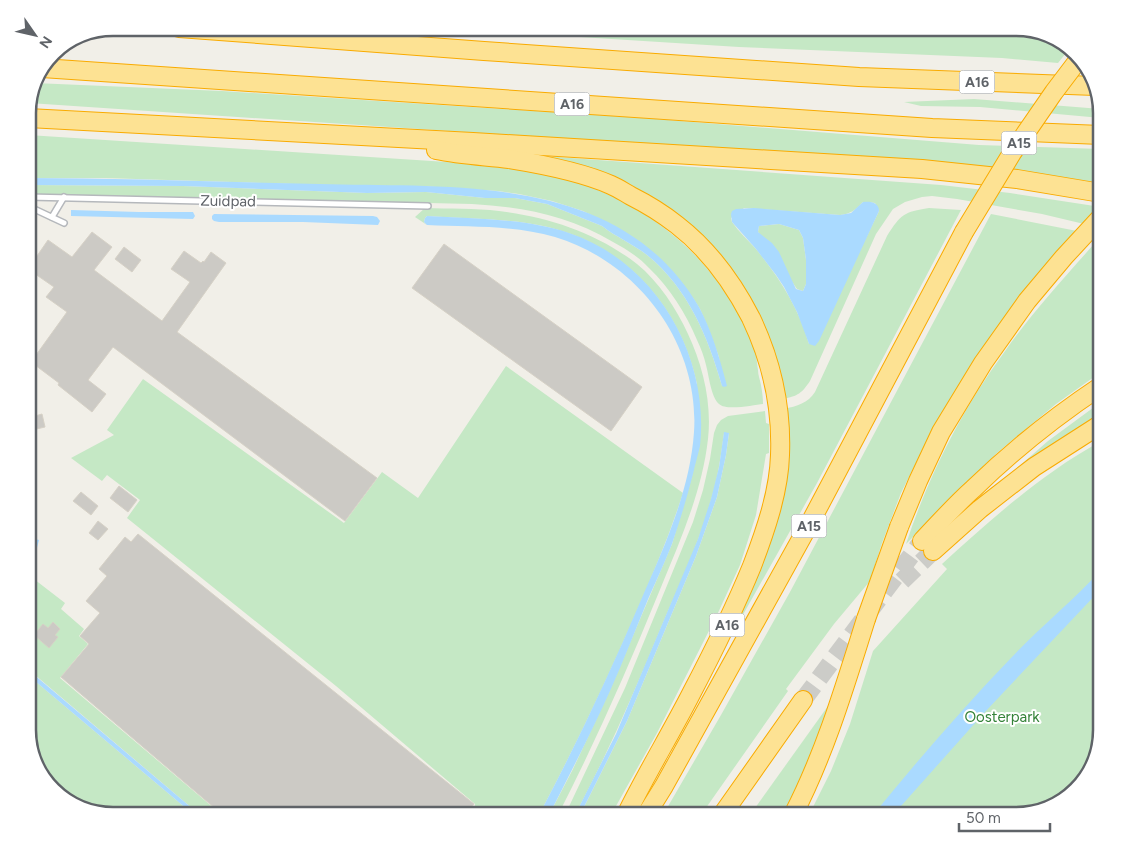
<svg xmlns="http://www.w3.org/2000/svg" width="1129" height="843" viewBox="0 0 1129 843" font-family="Figtree,sans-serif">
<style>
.green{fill:#c5e8c5;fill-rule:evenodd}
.water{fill:#aadaff;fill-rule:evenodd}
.building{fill:#cccac5;stroke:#d6d1c6}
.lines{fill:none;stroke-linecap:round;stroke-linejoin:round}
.highway-tunnel{stroke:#ccccc8;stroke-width:18;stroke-dasharray:18 9;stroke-linecap:butt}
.lane-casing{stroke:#b5b8bc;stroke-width:8}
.highway-casing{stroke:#f9ab00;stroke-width:20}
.lane{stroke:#fff;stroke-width:5}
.highway{stroke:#fde293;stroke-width:18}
.highway-bridge-casing{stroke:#f9ab00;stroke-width:20;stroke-linecap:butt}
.highway-bridge{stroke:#fde293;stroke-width:18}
.labels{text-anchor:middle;stroke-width:4;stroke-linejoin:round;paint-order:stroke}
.shield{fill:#fff;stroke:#8f9295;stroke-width:1}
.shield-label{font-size:14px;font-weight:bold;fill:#5f6368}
.street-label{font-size:15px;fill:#5f6368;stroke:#fff}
.park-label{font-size:15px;fill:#348238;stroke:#fff}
.rim{fill:none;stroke:#5f6368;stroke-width:2.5}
</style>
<rect width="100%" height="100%" fill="#f1efe8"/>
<g class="green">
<polygon points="436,28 538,28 668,33 722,33 814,32 888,28 1016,28 1068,45 1070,48 1058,63 1002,58 739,47"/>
<polygon points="34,83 222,91 643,118 979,145 1101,149 1101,183 1032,173 764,152 29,103"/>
<polygon points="974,99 1101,109 1101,118 980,107 921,106 904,102"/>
<path d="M28,135L478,164C502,166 526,169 550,175C622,191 688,234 728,297C738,313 752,335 756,355C757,360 757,365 758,370C758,375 760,380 761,385C762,391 763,397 763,404C754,405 726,411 719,404C711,397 709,376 706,365C704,357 701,348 697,340C686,314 670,288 649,268C639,257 626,249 613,242C567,215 523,207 472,204L28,194V185L183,186L367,193L426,192L485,198H515L547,204L602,226C616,237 633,244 647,255C688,288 708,337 722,386L719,357L707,325L700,309L693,298L674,274L619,229L583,211L552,201L519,194L498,191L420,186H358L104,178H28Z"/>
<path d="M543,156L941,185L1010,193L1101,207V228L1042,214L957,199L932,196L922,197L905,202L893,209L876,234L810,381C802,393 798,396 783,399L715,251ZM863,202H867L875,203L879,211L867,236L809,344C799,308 779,277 756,249C748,240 739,232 732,222L731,218L744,208L840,215C850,214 856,210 863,202Z"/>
<path d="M425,208C449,209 475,208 499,211C549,217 597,233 637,264C659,282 676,308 688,334C703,366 712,403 708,439C702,493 679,543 659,592C628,668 595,743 558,815H549L573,769L609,692L672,544L689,487L693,472L697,384C680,306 626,246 548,227C509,218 467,219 427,216L425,218L424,222L427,225L415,217Z"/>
<path d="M929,208L961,210L817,483L726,645L745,603L784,409C797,406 808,403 815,392L887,236C901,214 904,212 929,208Z"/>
<polygon points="991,214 1082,232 967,374 944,409 916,463 901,493 882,543 870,581 834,624 786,689 788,691 701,815 663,815 721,715 790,592"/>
<polygon points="779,224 799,230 803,238 806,260 806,284 803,291 797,289 758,232 759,226"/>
<path d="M1101,236V372L1056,404L997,453L906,544C928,477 961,411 1003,354C1032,312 1067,275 1101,236Z"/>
<path d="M506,366L683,493C670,534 653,574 636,613C606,682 574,749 539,815H481L475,810V804L336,686L127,518L140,500L107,475L102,481L71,458L114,435L107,430L143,379L344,523L382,472L418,498Z"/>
<polygon points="1101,402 1101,414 1071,433 1016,469 1048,441"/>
<path d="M765,411L766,423L769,424V453L766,454L756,515L740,565L717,615L657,733L611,815H580L627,721L696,556L717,497L726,455L729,433H724C721,455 718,478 711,500C699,544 678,587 660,630C634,693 607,755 575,815H565L625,688L693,522L703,490L710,459L714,433L717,425L721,420L728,416Z"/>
<path d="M1101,441V730L1084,782L1053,807L1016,815H809L831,771L850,724L873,651L947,569L942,564C978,531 1015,498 1055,470C1070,459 1086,450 1101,441Z"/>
<polygon points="30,576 65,603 61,609 84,629 79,636 88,644 60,678 222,815 200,815 28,669 28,583"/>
<polygon points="29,676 194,815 113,815 61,798 36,768 28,735 28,678"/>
<polygon points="833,699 802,776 782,815 750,815"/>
</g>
<g class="water">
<path d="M28,178C125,178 222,182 319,184C453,188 620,172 699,307C712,331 720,359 727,386L724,387L722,386C708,337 688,288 647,255C633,244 616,237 602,226L547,204L515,198H485L426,192L367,193L183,186L28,185Z"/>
<path d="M863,202C870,201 879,202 879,211L819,341L815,346L809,344L797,312L784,287L776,275L756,249L732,222L731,214L732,211L736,209L754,208L840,215L851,213ZM779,224L799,230L803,238L806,260V284L803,291L796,289L779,252L772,243L758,232L759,226Z"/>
<polygon points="71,210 139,212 193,212 195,216 193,219 71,216"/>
<polygon points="214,214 373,216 377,217 380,221 378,225 303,222 219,222 214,221 212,219 212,216"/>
<path d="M427,216C474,219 524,218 569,233C656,262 710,356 700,446C698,455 695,464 693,474C687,497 680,521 672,544C665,562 657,579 649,597C636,628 624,660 610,691C591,733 570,774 549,815H539C576,745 610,673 641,600C664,547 690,491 694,432C700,344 638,262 555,237C514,225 469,227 427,225L424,222L425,218Z"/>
<polygon points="724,432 729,433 726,455 717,497 696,556 627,721 580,815 575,815 616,734 698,539 711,499 719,467"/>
<polygon points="35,539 39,540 28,583 28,565"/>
<path d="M1101,570V589L984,713L893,815H873C917,761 963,708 1011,658C1040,627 1073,601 1101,570Z"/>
<polygon points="28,669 32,673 200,815 194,815 29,676 28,674"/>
</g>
<g class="building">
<polygon points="92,232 112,247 94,270 162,321 190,282 171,269 184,251 201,263 203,261 204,262 211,252 226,263 177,332 377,478 345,521 113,347 88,380 106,394 92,412 58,385 59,383 31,362 67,312 46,297 54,287 28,269 48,240 72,257"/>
<polygon points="444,244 642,387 611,431 412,288"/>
<polygon points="124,247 141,260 132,272 115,259"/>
<polygon points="42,414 45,427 28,431 28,418"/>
<polygon points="119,486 137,500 128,512 110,498"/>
<polygon points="81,492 98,506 91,515 73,501"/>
<polygon points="98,521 108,529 98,540 89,533"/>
<polygon points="138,534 474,804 464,816 224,816 61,677 89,644 80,636 100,613 86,601 107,576 99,569 125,537 131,542"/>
<polygon points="53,622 60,629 55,635 58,637 49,648 34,635 43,624 48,628"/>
</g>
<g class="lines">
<g class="highway-tunnel">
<polyline points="902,581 933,551"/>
<polyline points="803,700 922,541"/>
</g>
<g class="lane-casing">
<g id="lane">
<polyline points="28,197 428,206"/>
<polyline points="28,209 32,208 64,223"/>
<polyline points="52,217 64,197"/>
</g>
</g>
<g class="highway-casing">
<g id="highway">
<polyline points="179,28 484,51 859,77 1095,86"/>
<polyline points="42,68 932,128 1101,135"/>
<polyline points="28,118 473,142 922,169 1017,179 1101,193"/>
<path d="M436,150C460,155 484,156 509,159C540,164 582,172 611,185C618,188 624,192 631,196C647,204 663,214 677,225C708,249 733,283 751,318C772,362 782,406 780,455C779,492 765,532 752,566C734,610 713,652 691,694C670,735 646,774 626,815"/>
<polyline points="899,527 918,481 941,432 983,363 1027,301 1064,257 1101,217"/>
<path d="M922,541C939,523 955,505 973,489C1012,451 1056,416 1101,386"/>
<polyline points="933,551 980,509 1034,467 1101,424"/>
<polyline points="646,815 664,786 811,521 964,232"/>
<polyline points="722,815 803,700"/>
<path d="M793,815C825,753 845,686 866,619"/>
</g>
</g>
<use href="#lane" class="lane"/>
<use href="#highway" class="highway"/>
<g class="highway-bridge-casing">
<g id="highway-bridge">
<polyline points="964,232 1012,153 1054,92 1079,59"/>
<polyline points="866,619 899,527"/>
</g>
</g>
<use href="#highway-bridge" class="highway-bridge"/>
</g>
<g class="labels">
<g class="shield">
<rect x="959.5" y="70.5" width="35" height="23" rx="4"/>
<rect x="554.5" y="92.5" width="35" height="23" rx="4"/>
<rect x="1001.5" y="131.5" width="35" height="23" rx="4"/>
<rect x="791.5" y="514.5" width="35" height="23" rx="4"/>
<rect x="709.5" y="613.5" width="35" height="23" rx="4"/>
</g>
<g class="shield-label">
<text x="977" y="87">A16</text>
<text x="572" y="109">A16</text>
<text x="1019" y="148">A15</text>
<text x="809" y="531">A15</text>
<text x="727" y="630">A16</text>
</g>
<g class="street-label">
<text transform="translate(228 201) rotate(1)" y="5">Zuidpad</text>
</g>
<g class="park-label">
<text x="1002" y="722">Oosterpark</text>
</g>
</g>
<path d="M0 0H1129V843H0ZM113 36H1016A77 77 0 0 1 1093 113V730A77 77 0 0 1 1016 807H113A77 77 0 0 1 36 730V113A77 77 0 0 1 113 36Z" fill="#fff" fill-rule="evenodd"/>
<path class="rim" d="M113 36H1016A77 77 0 0 1 1093 113V730A77 77 0 0 1 1016 807H113A77 77 0 0 1 36 730V113A77 77 0 0 1 113 36Z"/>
<g transform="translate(35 35) rotate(124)" stroke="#ffffff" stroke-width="4" paint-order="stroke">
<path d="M0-4L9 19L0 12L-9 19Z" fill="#5f6368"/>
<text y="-8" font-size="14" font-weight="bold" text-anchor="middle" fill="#5f6368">N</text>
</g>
<path d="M959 823v8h91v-8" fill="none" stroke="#5f6368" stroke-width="2.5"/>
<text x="966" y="823" font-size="15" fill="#5f6368" stroke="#ffffff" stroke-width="4" paint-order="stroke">50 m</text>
</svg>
